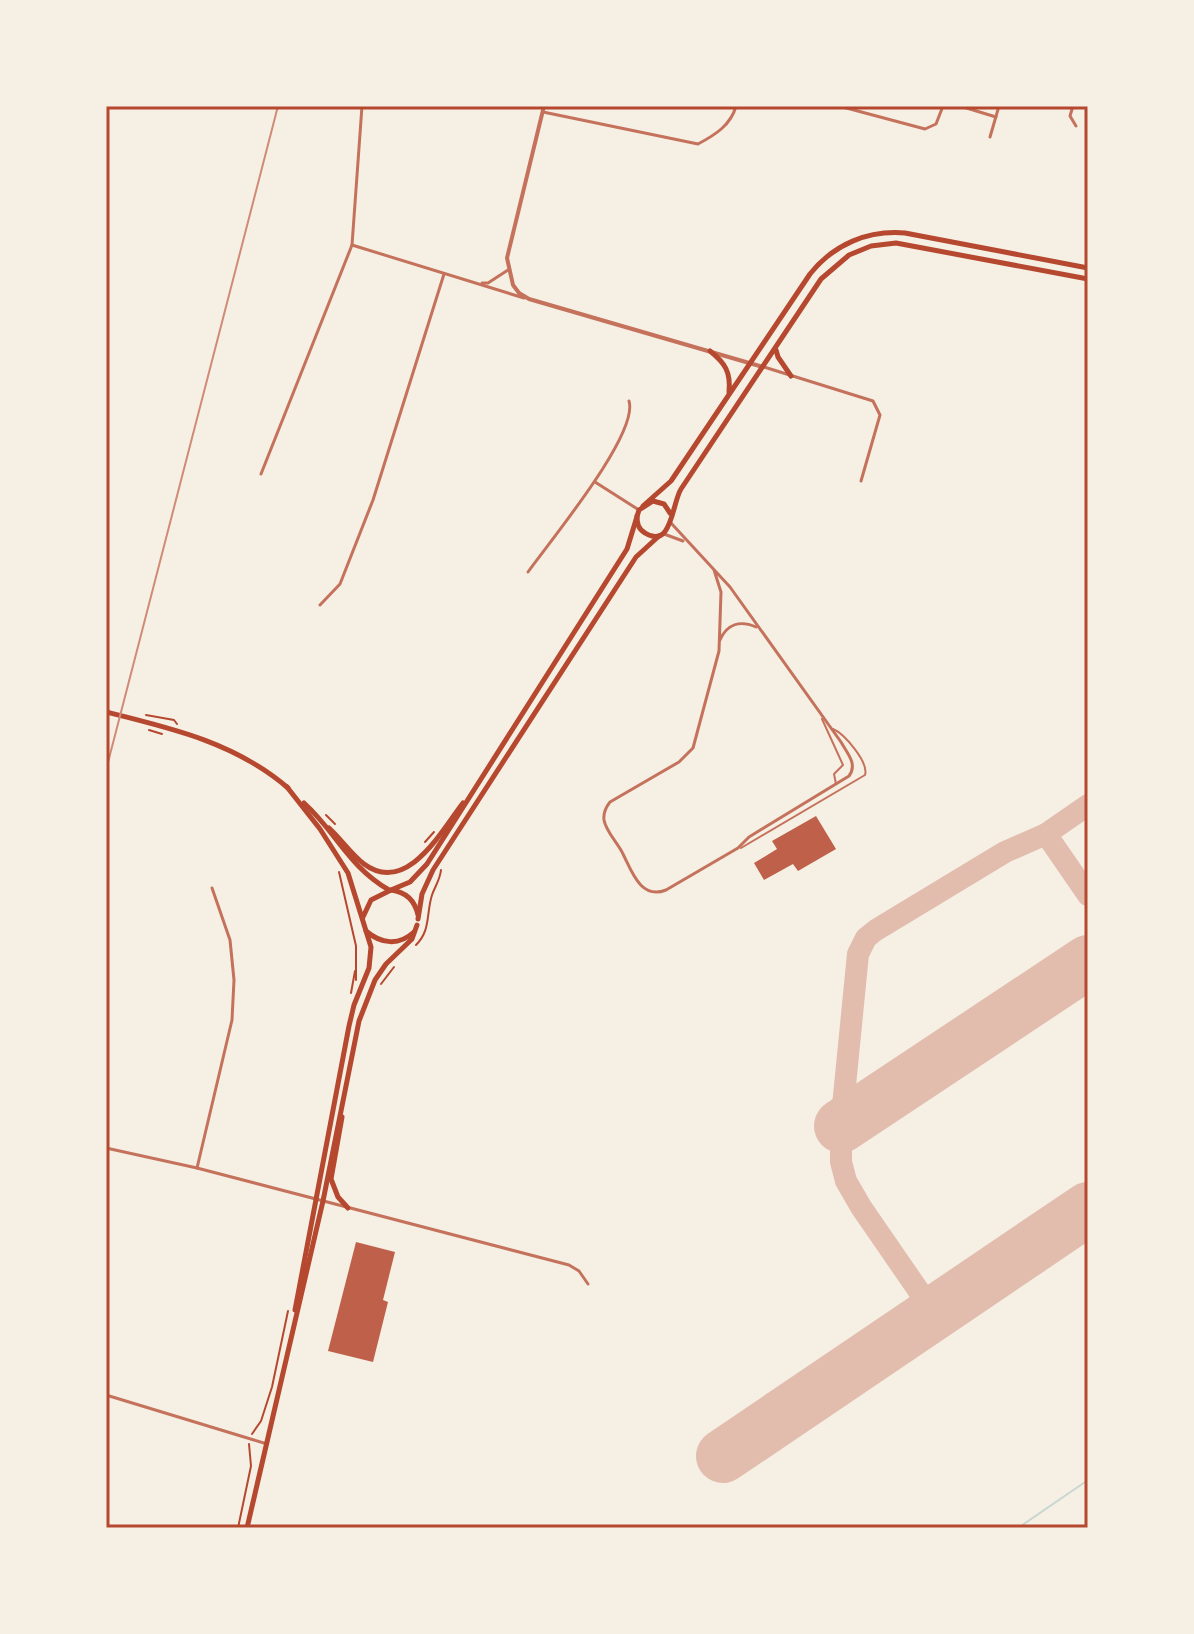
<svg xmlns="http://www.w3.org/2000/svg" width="1194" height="1634" viewBox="0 0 1194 1634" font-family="Poppins,sans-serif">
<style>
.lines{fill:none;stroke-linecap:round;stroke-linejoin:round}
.stream{stroke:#c9d6d2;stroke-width:2}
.taxiway{stroke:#e2bdae;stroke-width:22}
.runway{stroke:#e2bdae;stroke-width:54}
.building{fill:#bf614a}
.path{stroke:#b5482f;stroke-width:2}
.service{stroke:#c5725c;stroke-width:2}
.minor{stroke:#c5725c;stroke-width:3}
.tertiary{stroke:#c5725c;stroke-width:4}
.secondary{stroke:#b5482f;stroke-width:5}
.rail{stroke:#cf8b77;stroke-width:2}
.neatline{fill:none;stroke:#b5482f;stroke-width:3}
</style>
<rect width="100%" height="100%" fill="#f6efe4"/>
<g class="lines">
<polyline class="stream" points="1018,1528 1088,1480"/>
<g class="taxiway">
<polyline points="1046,834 1088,895"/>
<polyline points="934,1313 861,1207 846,1181 841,1162 841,1126 858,954 866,938 876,930 1005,852 1046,834 1088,805"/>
</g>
<g class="runway">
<polyline points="841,1126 1088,962"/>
<polyline points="723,1456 1088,1209"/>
</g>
</g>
<g class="building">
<polygon points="816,816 836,849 798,871 793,864 764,880 754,863 777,849 772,841"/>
<polygon points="356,1242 395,1252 383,1300 388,1302 373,1362 328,1351"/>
</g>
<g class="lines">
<g class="path">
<polyline points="146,715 174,720 177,724"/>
<polyline points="149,730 162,734"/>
<polyline points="326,815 335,824"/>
<polyline points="425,842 434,832"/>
<polyline points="339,872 356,946 356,980"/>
<path d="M416,945C431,930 426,914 432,895C435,886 440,880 441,870"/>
<polyline points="381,984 394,967"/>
<polyline points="351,993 355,971"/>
<polyline points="252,1434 261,1421 272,1387 288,1311"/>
<polyline points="238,1528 251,1466 249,1444"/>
</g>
<g class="service">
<polyline points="822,719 843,765 834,774 836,784"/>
<path d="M741,848L865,775C869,763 845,734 833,729"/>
</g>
<g class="minor">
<polyline points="839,106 925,129 936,124 943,106"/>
<polyline points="960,106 996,117"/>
<polyline points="1073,106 1070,116 1076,126"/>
<path d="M543,112L698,144C715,135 731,125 736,106"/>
<polyline points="990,137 999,106"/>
<polyline points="352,245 524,298"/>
<polyline points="482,283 488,283 508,270"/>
<polyline points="764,367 873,401 880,415 861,481"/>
<polyline points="261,474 352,245 362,106"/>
<polyline points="595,482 639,510"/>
<path d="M671,523L730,587L841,742C847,753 858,764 849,776L749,837L738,848L666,890C641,900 632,872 623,854C618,843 606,832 604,820C603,812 606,807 610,802L679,762L693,748L719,651L721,592L714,570"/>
<polyline points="664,534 683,541"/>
<path d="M528,572C550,541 639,434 629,401"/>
<polyline points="320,605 340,584 373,500 444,274"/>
<path d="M720,640C727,624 740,620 756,627"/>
<polyline points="106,1148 197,1168 569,1265 579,1271 588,1284"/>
<polyline points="197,1168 232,1020 234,980 230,940 212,888"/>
<polyline points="106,1395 267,1444"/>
</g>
<polyline class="tertiary" points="544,106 507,258 513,285 519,293 529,299 763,367"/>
<g class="secondary">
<polyline points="776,350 778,357 791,376"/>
<path d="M710,351C725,363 731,372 729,392"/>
<path d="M643,506L671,481L810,274C834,244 868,230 905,233L1088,268"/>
<path d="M637,516C637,523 638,529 645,533C672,550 672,503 681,489L821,279L849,255L871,246L896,243L1088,279"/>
<path d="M106,712C171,728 236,743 288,788"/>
<polyline points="287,787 320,829 348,873 371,947 369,968 354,1005 349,1026 295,1310"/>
<path d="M304,803C337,833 348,866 389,890"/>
<path d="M329,828C341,839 351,854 364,864C407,896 442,830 463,803"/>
<polyline points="391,890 410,882 427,864 627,549 639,510 653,501 664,504 670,513"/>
<path d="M363,917L371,900L391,890C406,892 415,901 418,915"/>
<polyline points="418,919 422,894 433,870 636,557 659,536"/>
<path d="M366,931C381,944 399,946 414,932"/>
<polyline points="342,1117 331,1179 338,1197 348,1208"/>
<polyline points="247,1528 323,1201 359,1021 375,980 386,964 412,939 417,925"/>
</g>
<polyline class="rail" points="106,770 278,106"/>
</g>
<rect width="1194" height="1634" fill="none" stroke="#f6efe4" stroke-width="216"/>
<rect x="108" y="108" width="978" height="1418" class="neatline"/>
</svg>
